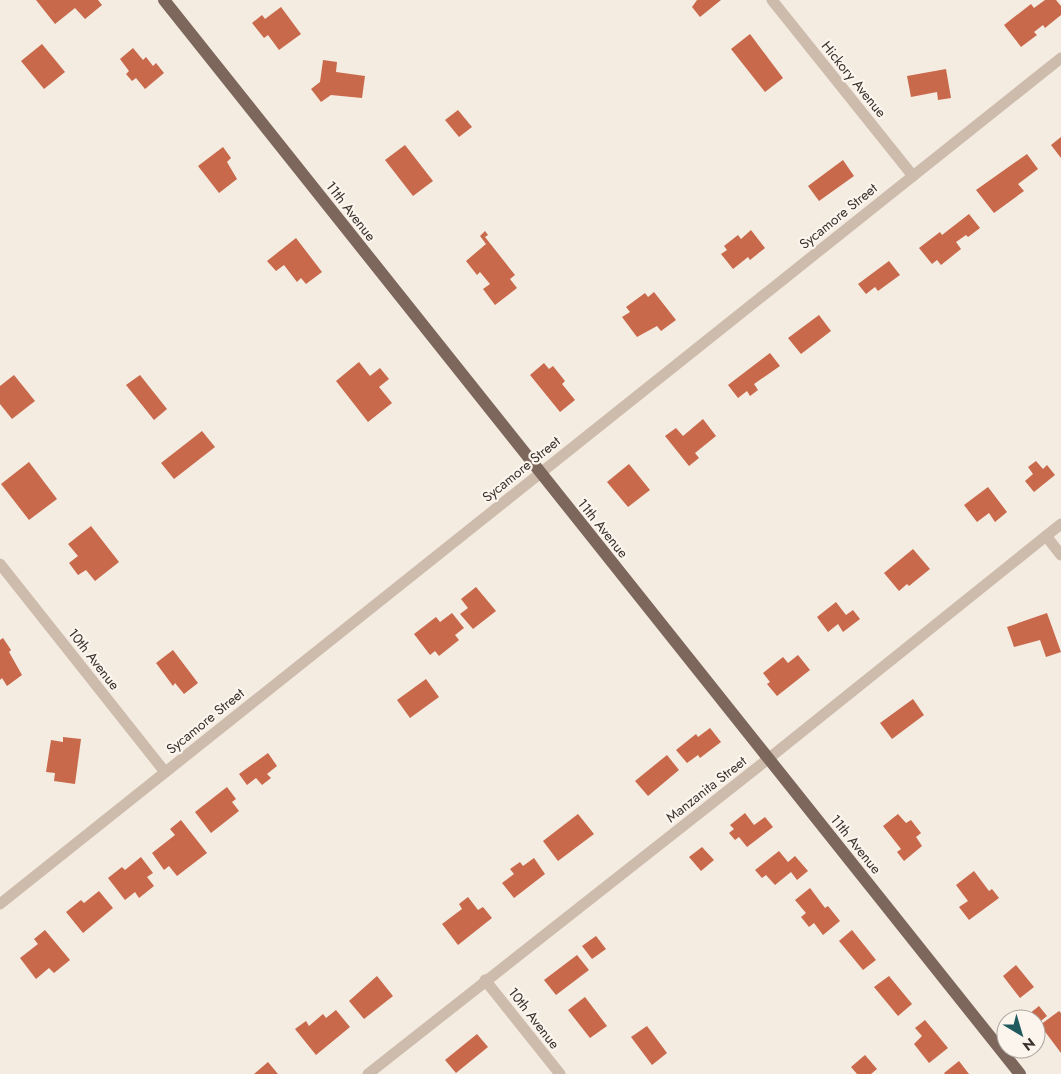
<svg xmlns="http://www.w3.org/2000/svg" width="1061" height="1074" viewBox="0 0 1061 1074" font-family="Jost,sans-serif">
<style>
.building{fill:#c8694b}
.lines{fill:none;stroke-linecap:round;stroke-linejoin:round}
.minor{stroke:#cdbbac;stroke-width:11}
.major{stroke:#7d675c;stroke-width:12}
.labels{text-anchor:middle;stroke-width:4.5;stroke-linejoin:round;paint-order:stroke}
.street-label{font-size:14px;fill:#3b302b;stroke:#fbf5ee}
</style>
<rect width="100%" height="100%" fill="#f4ebe1"/>
<g class="building">
<polygon points="36,0 98,0 102,5 85,19 75,8 55,24"/>
<polygon points="697,0 721,0 700,17 692,7"/>
<polygon points="1045,0 1056,0 1061,6 1061,15 1045,28 1043,25 1034,32 1037,35 1021,47 1004,25 1031,4 1034,8"/>
<polygon points="281,7 301,34 279,50 268,35 264,38 252,23 262,15 265,19"/>
<polygon points="750,34 783,78 765,92 731,49"/>
<polygon points="42,44 65,72 44,89 21,61"/>
<polygon points="133,48 143,60 146,57 153,66 156,63 164,73 145,89 136,78 132,81 126,74 129,71 120,59"/>
<polygon points="323,60 337,62 336,72 365,76 362,98 331,95 321,102 311,89 320,82"/>
<polygon points="946,69 951,98 938,100 937,92 911,97 907,76"/>
<polygon points="458,110 472,127 459,137 445,120"/>
<polygon points="1061,137 1061,158 1051,145"/>
<polygon points="405,145 433,181 413,196 385,160"/>
<polygon points="223,147 231,158 227,162 237,179 219,193 198,166"/>
<polygon points="1027,154 1038,169 1018,184 1024,191 994,213 976,190"/>
<polygon points="843,160 854,176 819,201 808,186"/>
<polygon points="969,214 980,228 968,237 966,235 956,242 961,249 941,265 937,260 932,264 919,248 940,232 942,235"/>
<polygon points="751,230 765,248 750,260 748,257 733,269 721,254 727,250 724,246 738,235 741,239"/>
<polygon points="485,231 488,235 485,237 515,275 510,279 517,288 495,305 483,289 490,284 480,272 477,275 466,261 486,244 480,236"/>
<polygon points="296,238 322,272 306,284 301,278 297,282 284,265 276,271 267,261"/>
<polygon points="889,261 900,275 878,291 875,287 866,294 858,284"/>
<polygon points="654,292 676,320 661,331 657,326 637,337 622,317 630,312 626,307 645,293 648,297"/>
<polygon points="819,315 831,331 801,354 788,338"/>
<polygon points="770,353 780,366 754,384 758,390 750,396 747,391 738,398 728,385"/>
<polygon points="359,362 370,376 380,368 389,379 379,387 392,403 368,422 336,381"/>
<polygon points="544,363 549,369 553,366 565,381 562,384 575,400 560,412 530,375"/>
<polygon points="14,375 35,401 12,419 0,404 0,386"/>
<polygon points="140,375 167,409 154,420 126,385"/>
<polygon points="703,419 716,436 695,453 699,458 689,466 665,436 676,428 683,436"/>
<polygon points="202,431 215,447 174,479 161,463"/>
<polygon points="1036,461 1043,469 1047,465 1055,475 1034,492 1025,481 1033,474 1028,467"/>
<polygon points="29,462 57,499 29,520 1,484"/>
<polygon points="629,464 650,490 628,507 607,482"/>
<polygon points="988,487 1007,512 995,522 989,513 977,522 964,505"/>
<polygon points="91,526 119,562 95,581 86,570 78,575 69,563 78,556 68,544"/>
<polygon points="913,549 930,569 909,586 907,584 899,591 884,573"/>
<polygon points="476,587 496,611 473,629 460,614 468,608 461,599"/>
<polygon points="836,602 846,615 853,610 860,619 843,632 838,624 828,632 817,617"/>
<polygon points="452,613 464,628 455,635 459,640 439,656 435,651 430,655 414,634 436,617 440,622"/>
<polygon points="1047,613 1061,652 1046,657 1040,640 1014,647 1007,627"/>
<polygon points="3,638 11,650 9,652 22,675 7,686 2,678 0,680 0,640"/>
<polygon points="173,650 198,683 184,694 175,683 173,686 156,663"/>
<polygon points="798,655 810,670 777,696 767,684 770,682 763,673 783,657 788,663"/>
<polygon points="426,679 439,697 410,718 397,700"/>
<polygon points="913,699 924,715 892,739 880,723"/>
<polygon points="710,728 721,742 700,758 698,755 687,763 676,750 696,734 698,737"/>
<polygon points="63,737 81,739 75,784 54,781 55,773 46,772 51,740 63,742"/>
<polygon points="268,753 277,766 267,774 271,778 262,785 256,778 247,785 239,774"/>
<polygon points="667,755 679,770 648,796 635,781"/>
<polygon points="227,787 236,799 232,802 239,811 211,833 195,812"/>
<polygon points="745,813 754,825 765,817 773,827 747,847 739,837 735,840 729,833 734,829 730,825"/>
<polygon points="578,814 594,834 558,861 543,841"/>
<polygon points="898,814 906,823 911,820 921,833 916,837 922,846 904,861 897,852 901,849 883,826"/>
<polygon points="181,820 207,853 177,876 169,866 164,870 152,853 175,835 170,829"/>
<polygon points="702,847 714,860 701,871 689,857"/>
<polygon points="779,851 788,862 795,856 808,871 797,880 791,872 775,885 766,875 762,878 755,870"/>
<polygon points="141,857 153,873 147,877 154,886 139,898 135,892 125,900 108,878 122,867 125,870"/>
<polygon points="534,858 545,874 514,898 502,883 514,874 510,869 520,862 523,866"/>
<polygon points="974,871 989,891 992,889 999,898 969,920 959,907 968,901 956,885"/>
<polygon points="810,888 825,908 828,906 840,921 823,935 814,923 809,927 801,917 806,913 795,900"/>
<polygon points="99,891 113,908 83,933 66,912 81,900 84,903"/>
<polygon points="468,897 478,910 483,907 492,918 458,945 442,924 462,909 459,904"/>
<polygon points="45,930 70,960 54,973 49,968 36,979 20,958 38,944 34,939"/>
<polygon points="852,930 876,960 863,970 839,941"/>
<polygon points="596,936 606,949 592,959 582,946"/>
<polygon points="577,955 589,970 556,995 544,980"/>
<polygon points="1016,965 1034,987 1020,998 1003,976"/>
<polygon points="377,976 393,996 364,1019 349,1001"/>
<polygon points="889,976 912,1004 898,1016 874,987"/>
<polygon points="585,997 607,1026 590,1038 568,1010"/>
<polygon points="1039,1006 1047,1016 1036,1025 1036,1019 1033,1019 1029,1014"/>
<polygon points="336,1010 350,1027 316,1055 295,1029 306,1021 309,1026 323,1014 326,1018"/>
<polygon points="1059,1011 1061,1013 1061,1053 1040,1025"/>
<polygon points="925,1020 948,1048 929,1063 914,1044 922,1036 915,1028"/>
<polygon points="647,1026 667,1053 652,1065 631,1037"/>
<polygon points="477,1034 488,1047 456,1073 445,1060"/>
<polygon points="865,1055 877,1069 871,1074 857,1074 851,1067"/>
<polygon points="959,1061 969,1074 945,1074 944,1073"/>
<polygon points="268,1062 278,1074 254,1074"/>
</g>
<g class="lines">
<g class="minor">
<polyline points="772,0 913,176"/>
<polyline points="1046,536 1061,555"/>
<polyline points="0,564 165,772"/>
<polyline points="0,904 1061,58"/>
<polyline points="485,980 560,1074"/>
<polyline points="368,1074 768,759 1061,524"/>
</g>
<polyline class="major" points="164,0 1020,1074"/>
</g>
<g class="labels">
<g class="street-label">
<text transform="translate(854 79) rotate(51)" y="5">Hickory Avenue</text>
<text transform="translate(351 211) rotate(52)" y="5">11th Avenue</text>
<text transform="translate(838 216) rotate(-39)" y="5">Sycamore Street</text>
<text transform="translate(521 469) rotate(-39)" y="5">Sycamore Street</text>
<text transform="translate(603 528) rotate(51)" y="5">11th Avenue</text>
<text transform="translate(94 659) rotate(52)" y="5">10th Avenue</text>
<text transform="translate(205 721) rotate(-39)" y="5">Sycamore Street</text>
<text transform="translate(706 789) rotate(-38)" y="5">Manzanita Street</text>
<text transform="translate(856 844) rotate(51)" y="5">11th Avenue</text>
<text transform="translate(534 1018) rotate(52)" y="5">10th Avenue</text>
</g>
</g>
<g transform="translate(1021 1034) rotate(142)"><circle r="24" fill="#fbf5ee" stroke="#aea6a0"/>
<path d="M0-4L9 19L0 12L-9 19Z" fill="#1f5a5e"/>
<text y="-8" font-size="14" font-weight="bold" text-anchor="middle" fill="#3b302b">N</text>
</g>
</svg>
